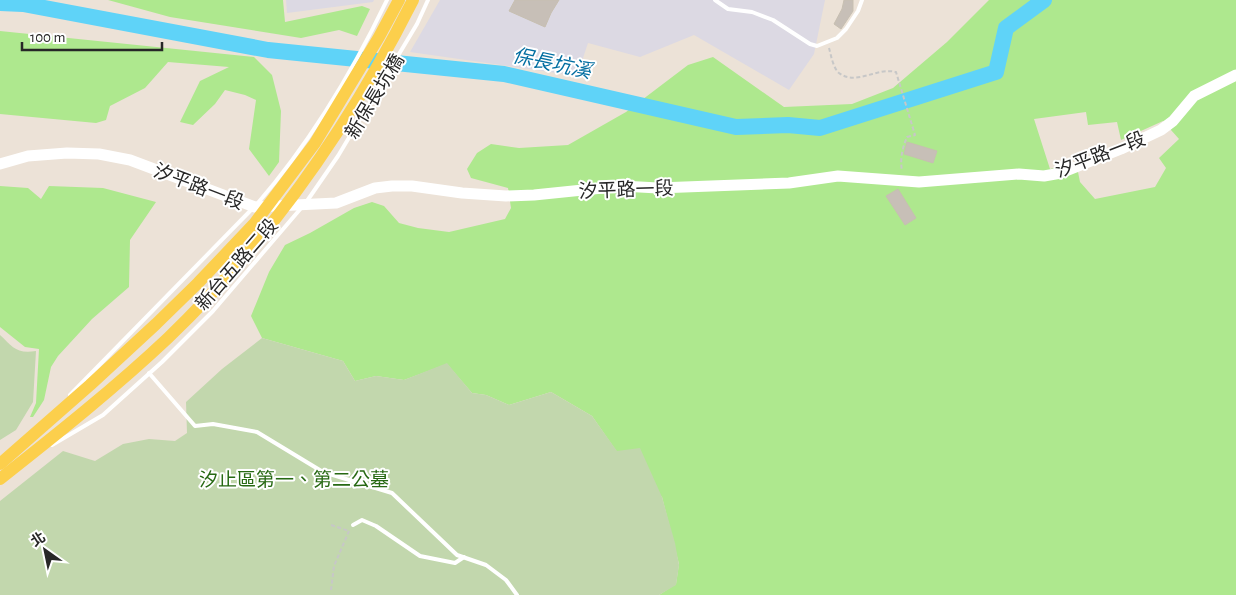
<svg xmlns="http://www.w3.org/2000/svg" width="1236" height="595" viewBox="0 0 1236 595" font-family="'Alegreya Sans','Noto Sans TC',sans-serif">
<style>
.industrial{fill:#dcd9e3}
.green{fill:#aee88e;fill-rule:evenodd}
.cemetery{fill:#c2d7ad}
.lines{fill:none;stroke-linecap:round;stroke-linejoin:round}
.river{stroke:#5fd3f8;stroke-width:16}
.building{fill:#c7bfb7;stroke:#c7bfb1}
.path{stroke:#c7c7c7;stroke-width:2;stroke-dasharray:4 2.5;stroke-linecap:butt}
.lane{stroke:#fff;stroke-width:4}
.secondary{stroke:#fff;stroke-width:11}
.primary{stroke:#fccf4c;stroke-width:12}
.labels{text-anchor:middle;stroke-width:4;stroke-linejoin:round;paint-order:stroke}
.street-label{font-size:19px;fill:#272727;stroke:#fff}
.park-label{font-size:19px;fill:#276913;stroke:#fff}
.water-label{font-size:20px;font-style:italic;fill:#026ea1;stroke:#fff}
</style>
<rect width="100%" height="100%" fill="#ece2d7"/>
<g class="industrial">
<polygon points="286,0 374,0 373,2 287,13"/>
<polygon points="440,0 825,0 814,54 789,90 694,35 640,57 588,43 577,76 410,52"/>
</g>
<g class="green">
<polygon points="108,0 283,0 285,22 362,6 370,9 357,36 339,30 301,38 170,17"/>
<path d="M989,0H1236V595H659L676,584L679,564L662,497L617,452L592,416L551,392L509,405L486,395L472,393L447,364L404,380L376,376L355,381L343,361L262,338L251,316L269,272L285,245L310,233L354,208L372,202L384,206L399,223L418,228L449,232L505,219L511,208L508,188L471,178L467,169L477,153L491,144L519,148L568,145L626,112L688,65L713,57L784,107L852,104L893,88L947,42ZM1086,112L1088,125L1117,122L1121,140L1163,121L1179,139L1159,158L1166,168L1155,187L1095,199L1080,182L1076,162L1050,169L1034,119Z"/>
<polygon points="0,31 254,57 272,75 281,111 279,162 269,176 249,149 256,100 245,95 225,90 215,104 193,125 180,122 200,81 229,67 168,62 145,88 110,106 106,120 96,123 0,114"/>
<polygon points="0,186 28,188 41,199 49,186 103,188 156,202 130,240 129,287 92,319 58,356 51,367 44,400 33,417 30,417 36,403 39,349 25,347 0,327"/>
</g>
<g class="cemetery">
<path d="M0,335C13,347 16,354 36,351L33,402L16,430L0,440Z"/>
<polygon points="262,338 343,361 355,381 376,376 404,380 447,363 472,393 486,395 509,405 551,392 592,416 617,451 640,448 662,497 675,543 679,565 676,585 659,595 0,595 0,501 63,451 95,461 123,444 149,439 175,441 187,433 186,402 222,369"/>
</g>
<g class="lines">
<polyline class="river" points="0,3 23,4 268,50 504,74 736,127 788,125 820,128 996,72 1006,28 1044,0"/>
</g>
<g class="building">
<polygon points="515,0 559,0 551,13 545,27 509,11"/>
<polygon points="844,0 853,0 853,11 841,29 834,24 842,9"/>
<polygon points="907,142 937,151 933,163 904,154"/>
<polygon points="898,189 916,218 905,225 886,196"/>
</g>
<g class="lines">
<g class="path">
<path d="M829,48C831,55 833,68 839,73C856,86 877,67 896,72L915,135L907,137C902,149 900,159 902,171"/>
<polyline points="331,525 349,531"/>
<polyline points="331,590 334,566 349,531"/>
</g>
<g class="lane">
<polyline points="715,0 728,9 752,12 773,20 810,44 817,46 837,38 846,29 858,11 862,0"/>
<polyline points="307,201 338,156 417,24 428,0"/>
<path d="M257,204C310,143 352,73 387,0"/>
<polyline points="149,373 195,426 213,424 257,432 323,472 392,493 457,555 486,565 506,580 517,595"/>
<polyline points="70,395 252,209"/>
<polyline points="52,445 103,415 162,362 213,311 302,207"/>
<polyline points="353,525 362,520 376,526 420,556 455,563 464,557"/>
</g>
<polyline class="secondary" points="0,164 28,156 67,153 99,154 130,160 255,207 336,203 375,188 392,186 412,186 462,193 506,196 534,195 622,186 658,188 789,183 838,176 919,182 1019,174 1044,176 1061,173 1121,149 1161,130 1173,121 1194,96 1236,75"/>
<g class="primary">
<polyline points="0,464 90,385 156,324 198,283 254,224 315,143 379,37 399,0"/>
<path d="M0,479C57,434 115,388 168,338C271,239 349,127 413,0"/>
</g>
</g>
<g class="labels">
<g class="street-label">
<text transform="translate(374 96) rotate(-59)" y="7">新保長坑橋</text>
<text transform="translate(1100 154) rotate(-21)" y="7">汐平路一段</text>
<text transform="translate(199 186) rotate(21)" y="7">汐平路一段</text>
<text transform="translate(626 189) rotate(-2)" y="7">汐平路一段</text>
<text transform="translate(236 264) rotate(-49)" y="7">新台五路二段</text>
</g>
<g class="park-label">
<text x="294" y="486">汐止區第一、第二公墓</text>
</g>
<g class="water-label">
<text transform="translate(552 63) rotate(12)" y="7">保長坑溪</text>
</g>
</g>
<g transform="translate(45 550) rotate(327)" stroke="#ffffff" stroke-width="4" paint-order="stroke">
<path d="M0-4L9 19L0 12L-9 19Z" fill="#272727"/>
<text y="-8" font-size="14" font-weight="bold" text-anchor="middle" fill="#272727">北</text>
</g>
<path d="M22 42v8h140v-8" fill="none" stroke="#272727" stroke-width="2.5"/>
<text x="30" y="42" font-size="15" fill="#272727" stroke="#ffffff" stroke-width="4" paint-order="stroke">100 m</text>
</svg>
